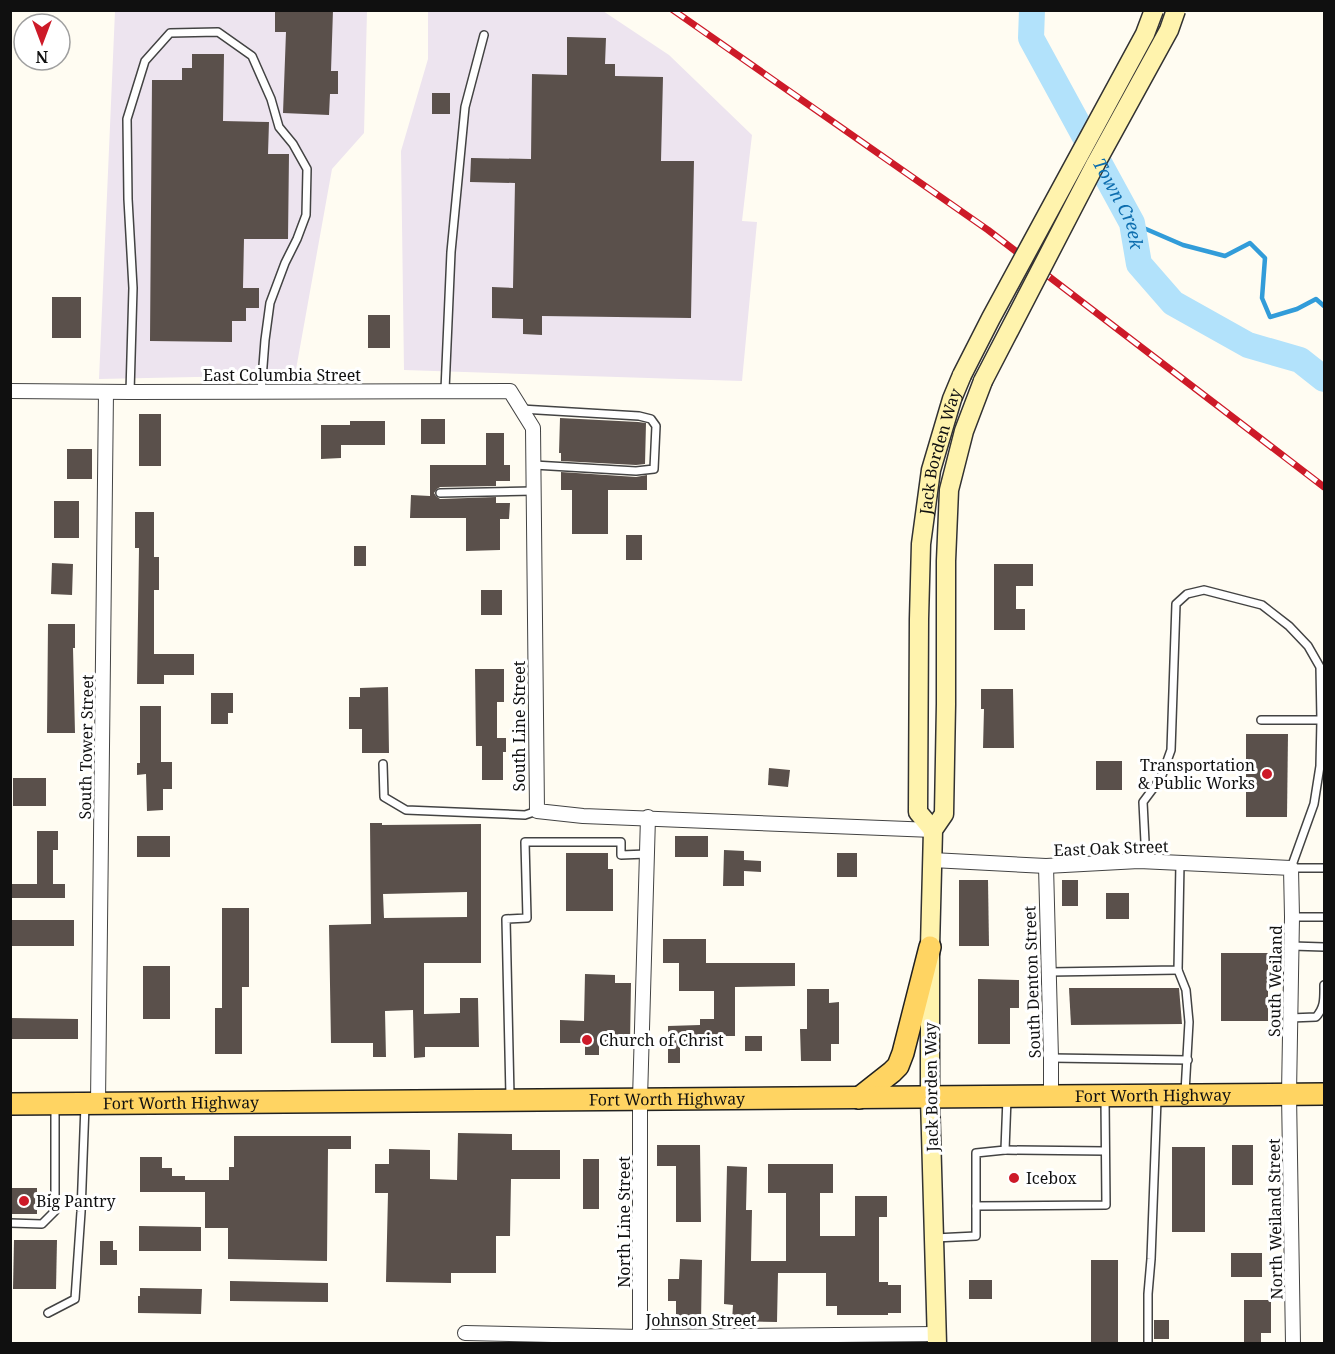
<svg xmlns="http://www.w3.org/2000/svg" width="1335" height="1354" viewBox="0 0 1335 1354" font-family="'Noto Serif',serif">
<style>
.industrial{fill:#ede4ef}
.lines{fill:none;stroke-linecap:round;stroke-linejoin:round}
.stream{stroke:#329cd9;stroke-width:4.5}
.river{stroke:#b2e2fb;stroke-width:26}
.building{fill:#5a504b;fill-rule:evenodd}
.lane-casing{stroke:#434343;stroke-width:10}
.street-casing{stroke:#434343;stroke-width:16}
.secondary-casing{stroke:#323232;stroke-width:21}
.primary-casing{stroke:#212121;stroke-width:24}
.lane{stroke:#fff;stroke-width:7}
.street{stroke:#fff;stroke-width:14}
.secondary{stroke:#fff3ad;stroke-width:18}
.primary{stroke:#ffd462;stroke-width:21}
.rail-casing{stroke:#cd1a28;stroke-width:7}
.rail{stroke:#fff;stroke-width:4.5;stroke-dasharray:14;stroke-linecap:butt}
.secondary-bridge-casing{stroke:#323232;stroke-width:21;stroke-linecap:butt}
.secondary-bridge{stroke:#fff3ad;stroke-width:18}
.poi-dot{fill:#cd1a28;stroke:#fff;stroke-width:2}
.labels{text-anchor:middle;stroke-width:6;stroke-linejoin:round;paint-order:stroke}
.street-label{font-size:16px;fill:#101010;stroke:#fff}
.poi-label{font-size:16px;fill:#101010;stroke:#fff;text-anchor:start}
.water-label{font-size:18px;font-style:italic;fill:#0c6dae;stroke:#fff}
</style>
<rect width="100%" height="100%" fill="#fffcf2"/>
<g class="industrial">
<polygon points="115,11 367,11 364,133 332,169 295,375 99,379"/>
<polygon points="428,11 603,11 669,55 752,135 742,221 757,222 742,381 404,370 401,151 428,59"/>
</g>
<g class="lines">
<polyline class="stream" points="1132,223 1183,245 1225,256 1250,243 1265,258 1262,298 1270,317 1297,309 1316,299 1324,306"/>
<path class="river" id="s1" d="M1032,10L1031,38L1132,223L1139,264L1173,303L1248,345L1300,360L1324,379"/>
</g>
<g class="building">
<polygon points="275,10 333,10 331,71 338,71 338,94 330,94 329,115 283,113 286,32 275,32"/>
<polygon points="567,37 606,38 605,64 615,64 615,76 663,77 661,161 694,161 691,318 542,316 542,335 523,334 523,319 492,318 492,287 513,288 515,183 470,182 471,158 531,159 532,74 567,75"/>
<polygon points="192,54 224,54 223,121 269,122 268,154 289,154 288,239 244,239 243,288 259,288 259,308 246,308 246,321 232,321 232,342 150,341 152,80 182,80 182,68 192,68"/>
<rect x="432" y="93" width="18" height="21"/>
<rect x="52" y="297" width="29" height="41"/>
<rect x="368" y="315" width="22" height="33"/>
<rect x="139" y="414" width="22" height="52"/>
<polygon points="560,418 638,422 646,423 645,464 636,465 561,461 561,453 559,453"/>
<rect x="421" y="419" width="24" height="25"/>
<polygon points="350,421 385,421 385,445 341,445 341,458 321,459 321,425 350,425"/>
<polygon points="486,433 504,433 504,465 510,465 510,481 496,481 496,486 440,487 437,489 434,493 436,496 440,499 496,497 496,503 510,503 509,519 500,519 500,550 466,551 466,518 410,518 411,495 430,496 430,465 486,465"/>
<rect x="67" y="449" width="25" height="30"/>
<polygon points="561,472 636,477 647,475 647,490 608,490 608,534 572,534 572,490 561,490"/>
<rect x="54" y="501" width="25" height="37"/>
<polygon points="135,512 154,512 154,557 159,557 159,590 154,590 154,654 194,654 194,675 164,675 164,684 137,684 139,548 135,548"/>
<rect x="626" y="535" width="16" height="25"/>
<rect x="354" y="546" width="12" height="20"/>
<polygon points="52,563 73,564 72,595 51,594"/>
<polygon points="994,564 1033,564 1033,586 1016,586 1016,609 1025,609 1025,630 994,630"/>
<rect x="481" y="590" width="21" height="25"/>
<polygon points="48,624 75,624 75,648 73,648 75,733 47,733"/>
<polygon points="475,669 504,669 504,702 497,702 497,738 506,738 506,752 503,752 503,780 482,780 482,746 476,746"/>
<polygon points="388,687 389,753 362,753 362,729 349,729 349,697 360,697 360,688"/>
<polygon points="981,689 1013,689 1014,748 983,748 984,709 981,709"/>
<polygon points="211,693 233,693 233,713 228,713 228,724 211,724"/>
<polygon points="140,706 161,706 161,762 172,762 172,789 163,789 163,810 147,811 146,774 137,775 137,763 140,763"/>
<polygon points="1246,734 1288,734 1287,817 1246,817"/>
<rect x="1096" y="761" width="26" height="29"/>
<polygon points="769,768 790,770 788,787 768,785"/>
<rect x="13" y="778" width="33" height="28"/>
<path d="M370,823H382V825L481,824V963H424V1014L460,1013V998H478L479,1047H425V1057L414,1058L413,1010L385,1011L386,1057H373V1043H331L329,925L371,924ZM467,892V917L384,918L383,894Z"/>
<polygon points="37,831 58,831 58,850 53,850 53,884 65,884 65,898 10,898 10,884 37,884"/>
<rect x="137" y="836" width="33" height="21"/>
<rect x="675" y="836" width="33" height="21"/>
<polygon points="724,850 744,851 744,860 761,861 761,872 744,871 744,886 723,886"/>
<polygon points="566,853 608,853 608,869 613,869 613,911 566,911"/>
<rect x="837" y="853" width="20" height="24"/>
<polygon points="959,880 988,880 989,946 959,946"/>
<rect x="1062" y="880" width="16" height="26"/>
<rect x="1106" y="893" width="23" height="26"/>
<polygon points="222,908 249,908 249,987 242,987 242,1054 215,1054 215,1008 222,1008"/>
<rect x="10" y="920" width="64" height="26"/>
<polygon points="663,939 706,939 706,963 795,963 795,986 735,987 735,1036 713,1036 713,1048 680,1048 680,1063 668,1063 668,1026 700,1025 700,1019 714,1019 714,991 679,991 679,963 663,963"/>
<rect x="1221" y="953" width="47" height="68"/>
<rect x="143" y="966" width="27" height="53"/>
<polygon points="585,974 615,975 615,983 631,983 630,1044 599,1043 599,1055 585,1055 585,1043 560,1043 560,1020 584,1021"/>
<polygon points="978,979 1019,980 1019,1008 1010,1008 1010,1044 978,1044"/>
<polygon points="1069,988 1179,988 1182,1024 1071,1025"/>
<polygon points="807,989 829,989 829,1003 839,1002 839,1044 831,1044 831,1061 801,1061 800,1029 807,1029"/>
<polygon points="10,1018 78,1019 78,1039 10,1039"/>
<rect x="745" y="1036" width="17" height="15"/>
<polygon points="458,1133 512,1134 512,1150 560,1150 560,1179 511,1179 510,1236 496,1236 496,1273 451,1273 451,1283 386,1282 388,1193 375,1193 375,1164 389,1164 389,1149 430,1150 430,1179 457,1180"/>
<polygon points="234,1136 351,1136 351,1149 328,1149 327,1261 228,1259 228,1228 205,1228 205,1192 140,1192 140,1157 162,1157 162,1168 172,1168 172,1176 185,1176 185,1180 229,1180 229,1167 234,1167"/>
<polygon points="657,1145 700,1145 701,1222 676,1222 676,1166 657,1166"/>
<rect x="1232" y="1145" width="21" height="40"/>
<rect x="1172" y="1147" width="33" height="85"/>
<rect x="583" y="1159" width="16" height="50"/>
<polygon points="768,1164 833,1164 833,1193 820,1193 820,1236 855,1236 855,1196 887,1196 887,1217 879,1217 879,1282 888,1282 888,1285 901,1285 901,1313 888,1313 888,1315 837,1315 837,1306 826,1306 826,1273 778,1273 777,1322 732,1321 733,1305 724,1304 727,1166 747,1167 746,1210 752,1210 751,1261 786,1261 786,1193 768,1193"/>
<rect x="10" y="1188" width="27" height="26"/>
<polygon points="139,1226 201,1227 201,1251 139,1251"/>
<polygon points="14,1240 57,1240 56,1289 13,1289"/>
<polygon points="100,1241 113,1241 113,1250 117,1250 117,1265 100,1265"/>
<rect x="1231" y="1253" width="31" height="24"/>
<polygon points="680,1259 702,1260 701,1323 676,1322 676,1301 668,1301 668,1279 679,1279"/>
<rect x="1091" y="1260" width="27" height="84"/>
<rect x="969" y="1280" width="23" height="19"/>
<polygon points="230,1281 328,1283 328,1302 230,1301"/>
<polygon points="140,1288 202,1289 201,1314 138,1313 138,1296 140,1296"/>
<polygon points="1244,1300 1271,1300 1271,1333 1261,1333 1261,1344 1244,1344"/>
<rect x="1154" y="1320" width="15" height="19"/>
</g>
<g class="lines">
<g class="lane-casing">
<g id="lane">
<polyline points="445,390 451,252 465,107 484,35"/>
<polyline points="130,392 133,288 128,199 127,119 145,61 170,33 218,32 252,56 271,99 279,127 293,144 307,169 306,215 297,239 285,263 270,303 265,340 261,392"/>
<polyline points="521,409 639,416 651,419 656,426 654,469 636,471 534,465"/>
<polyline points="440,493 534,491"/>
<polyline points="1261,720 1321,720 1320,766 1314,804 1291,868 1324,868"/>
<polyline points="383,764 384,797 406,810 525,815 537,811"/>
<polyline points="1146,862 1143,802 1161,778 1171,750 1176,604 1187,594 1204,590 1262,605 1289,626 1308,646 1320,667 1321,720"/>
<polyline points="1292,917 1324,917"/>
<polyline points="1292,946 1324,947"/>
<polyline points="1178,970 1186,990 1189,1022 1185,1092"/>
<polyline points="1049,972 1178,970 1180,863"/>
<path d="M1290,1018L1316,1017C1325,1007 1324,998 1324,985"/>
<polyline points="1051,1058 1188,1060"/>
<polyline points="510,1096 506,919 527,918 525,842 621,842 621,855 647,854"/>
<polyline points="1005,1150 1105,1151"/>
<polyline points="976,1206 976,1153 1005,1150 1007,1098"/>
<polyline points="10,1223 42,1224 55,1211 55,1106"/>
<polyline points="935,1238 976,1236 976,1206 1106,1205 1105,1099"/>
<polyline points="48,1313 75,1299 81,1212 85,1105"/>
<polyline points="1148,1344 1148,1294 1151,1259 1157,1099"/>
</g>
</g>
<g class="street-casing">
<g id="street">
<polyline points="10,391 130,392 510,391 533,428 537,811 583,816 933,830"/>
<polyline points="932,860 1046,866 1139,861 1291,868 1292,917 1289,1094 1293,1344"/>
<polyline points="1046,866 1051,1058 1051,1097"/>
<polyline points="98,1103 106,392"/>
<polyline points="465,1333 640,1337 937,1334"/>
<polyline points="640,1344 640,1099 648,817"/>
</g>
</g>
<g class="secondary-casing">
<g id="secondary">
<path id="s2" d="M933,830L918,812L919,619L921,544L931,470L952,399L962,375"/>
<polyline points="937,1344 930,1098 930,947 933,830 944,814 946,704 946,561 949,490 964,431 983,381"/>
</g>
</g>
<g class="primary-casing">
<g id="primary">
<polyline points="859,1098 892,1072 898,1066 903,1053 930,947"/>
<path id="s3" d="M10,1104L1324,1094"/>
</g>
</g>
<use href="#lane" class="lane"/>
<use href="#street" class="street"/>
<use href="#secondary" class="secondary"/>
<use href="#primary" class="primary"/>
<g class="rail-casing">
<polyline id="rail" points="673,10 988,230 1324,487"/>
</g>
<use href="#rail" class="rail"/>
<g class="secondary-bridge-casing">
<g id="secondary-bridge">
<polyline points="962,375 991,318 1145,34 1154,10"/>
<polyline points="983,381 1096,163 1169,30 1176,10"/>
</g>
</g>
<use href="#secondary-bridge" class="secondary-bridge"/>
</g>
<g class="poi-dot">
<circle cx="1267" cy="774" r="6"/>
<circle cx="587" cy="1040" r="6"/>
<circle cx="1014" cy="1178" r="6"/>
<circle cx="24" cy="1201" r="6"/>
</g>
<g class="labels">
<g class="street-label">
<text x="282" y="381">East Columbia Street</text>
<text dy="6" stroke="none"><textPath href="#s2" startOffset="386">Jack Borden Way</textPath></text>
<text transform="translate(519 726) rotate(-90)" y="6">South Line Street</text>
<text transform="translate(86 747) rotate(-89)" y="6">South Tower Street</text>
<text transform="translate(1111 848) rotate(-2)" y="6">East Oak Street</text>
<text transform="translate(1275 981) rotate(-89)" y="6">South Weiland</text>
<text transform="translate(1032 982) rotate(-92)" y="6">South Denton Street</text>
<text transform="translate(931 1087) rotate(-91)" y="6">Jack Borden Way</text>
<text dy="6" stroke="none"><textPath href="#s3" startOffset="1143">Fort Worth Highway</textPath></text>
<text dy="6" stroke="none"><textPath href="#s3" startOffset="657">Fort Worth Highway</textPath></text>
<text dy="6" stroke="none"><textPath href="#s3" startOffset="171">Fort Worth Highway</textPath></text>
<text transform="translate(1275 1219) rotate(-91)" y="6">North Weiland Street</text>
<text transform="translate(624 1222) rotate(-90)" y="6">North Line Street</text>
<text x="701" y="1326">Johnson Street</text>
</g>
<g class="poi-label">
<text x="1255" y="771" text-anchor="end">Transportation<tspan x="1255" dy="18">&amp; Public Works</tspan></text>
<text x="599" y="1046">Church of Christ</text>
<text x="1026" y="1184">Icebox</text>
<text x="36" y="1207">Big Pantry</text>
</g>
<g class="water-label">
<text dy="6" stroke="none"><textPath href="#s1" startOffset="216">Town Creek</textPath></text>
</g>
</g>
<rect width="1335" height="1354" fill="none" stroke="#101010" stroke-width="24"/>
<g transform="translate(42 42) rotate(180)"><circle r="28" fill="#ffffff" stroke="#9f9f9f" stroke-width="1.5"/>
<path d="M0-4.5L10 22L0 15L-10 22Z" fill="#cd1a28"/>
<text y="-9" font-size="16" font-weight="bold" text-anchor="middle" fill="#101010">N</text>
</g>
</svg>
